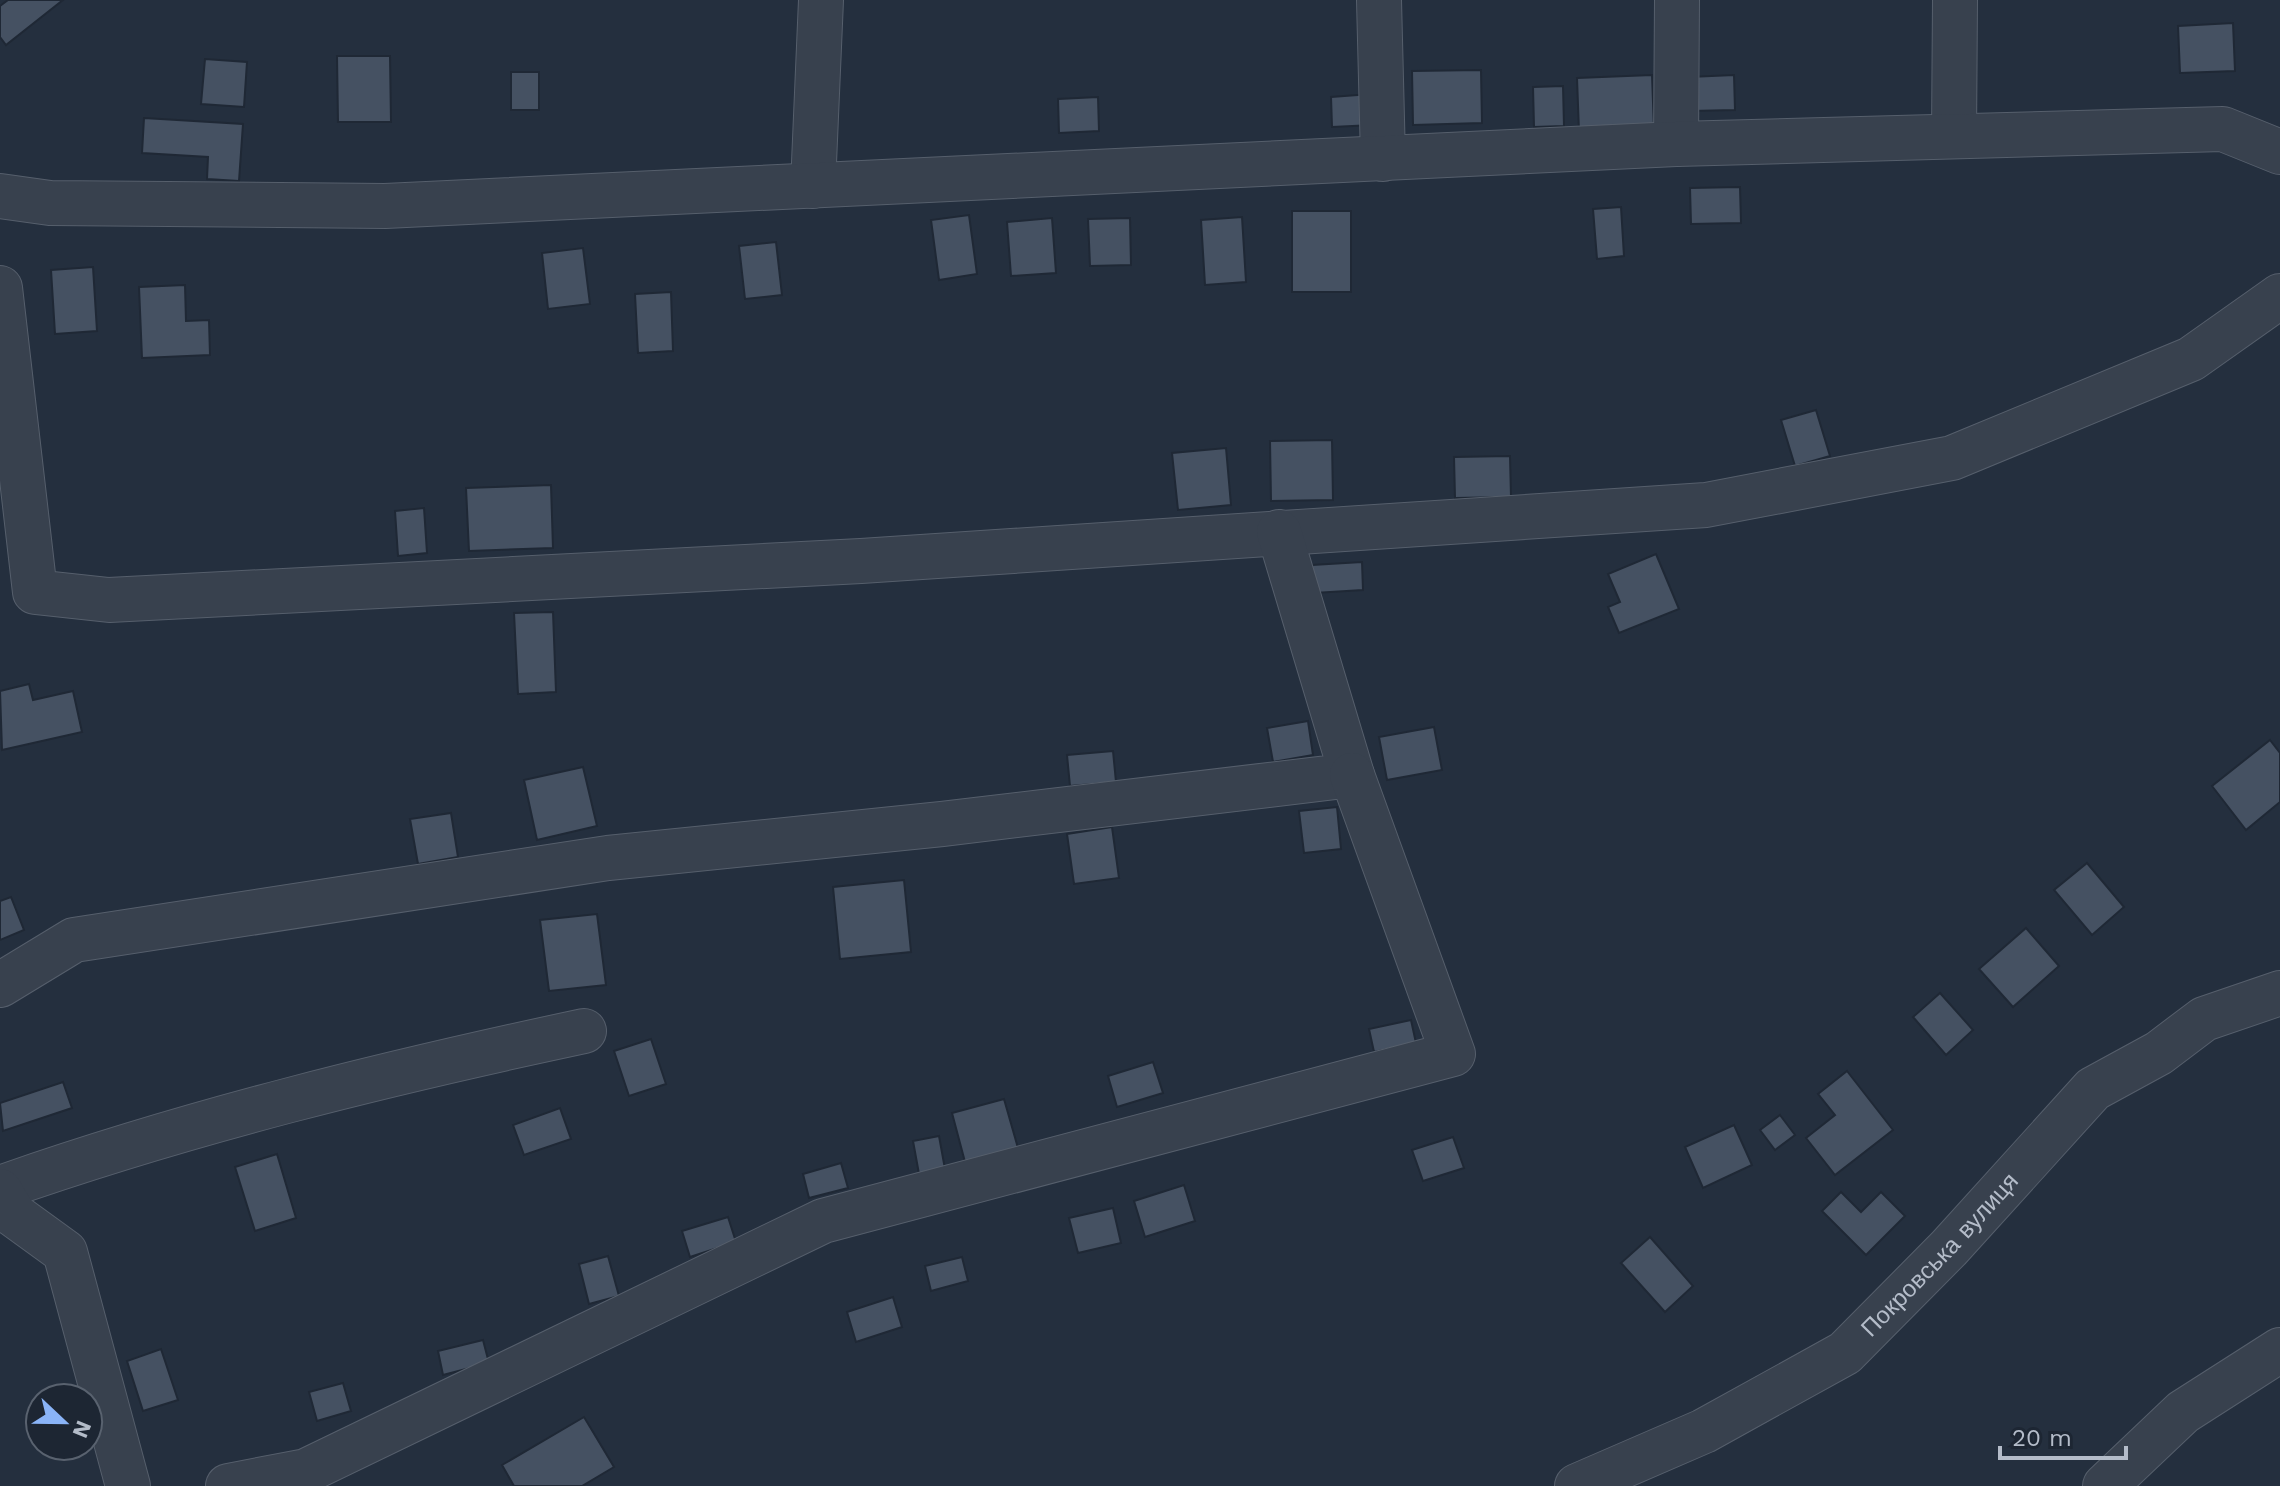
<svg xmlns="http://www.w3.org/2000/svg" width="2280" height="1486" viewBox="0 0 2280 1486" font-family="'Work Sans',sans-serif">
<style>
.building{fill:#455162;stroke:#1f2835;stroke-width:2}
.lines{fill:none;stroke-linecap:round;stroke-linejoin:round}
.minor-casing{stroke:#565f6c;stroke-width:46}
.minor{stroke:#38414e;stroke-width:44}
.labels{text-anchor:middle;stroke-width:6;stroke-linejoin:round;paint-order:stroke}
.street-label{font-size:24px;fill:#b4bcc9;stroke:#1d2633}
</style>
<rect width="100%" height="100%" fill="#242f3e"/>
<g class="building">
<polygon points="8,0 63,0 6,45 0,37 0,6"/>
<polygon points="2233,23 2235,71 2180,73 2178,26"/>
<polygon points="337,56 390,56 391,122 338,122"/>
<polygon points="205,59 247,62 244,107 201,104"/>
<polygon points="1481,70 1482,123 1413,125 1412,71"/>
<rect x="511" y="72" width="28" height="38"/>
<polygon points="1652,75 1654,129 1579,132 1577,78"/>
<polygon points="1734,75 1735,110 1690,111 1689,77"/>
<polygon points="1563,86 1564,126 1534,127 1533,87"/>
<polygon points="1371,94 1373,125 1332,127 1331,97"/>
<polygon points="1098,97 1099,131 1059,133 1058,99"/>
<polygon points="144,118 243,124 239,181 207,179 208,157 142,153"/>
<polygon points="1740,187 1741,223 1691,224 1690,188"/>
<polygon points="1621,207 1624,256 1597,259 1593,209"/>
<rect x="1292" y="211" width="59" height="81"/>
<polygon points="969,215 977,274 939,280 931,220"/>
<polygon points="1242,217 1246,282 1205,285 1201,220"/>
<polygon points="1052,218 1056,273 1011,276 1007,222"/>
<polygon points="1130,218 1131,265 1090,266 1088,219"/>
<polygon points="776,242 782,295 745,299 739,246"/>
<polygon points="583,248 590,304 548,309 542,253"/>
<polygon points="93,267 97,331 55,334 51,270"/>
<polygon points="185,285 186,321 209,320 210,355 142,358 139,287"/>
<polygon points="671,292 673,351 638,353 635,294"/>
<polygon points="1816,410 1830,456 1795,466 1781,420"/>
<polygon points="1332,440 1333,500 1271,501 1270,441"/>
<polygon points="1226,448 1231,505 1178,510 1172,453"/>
<polygon points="1510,456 1511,497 1455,498 1454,457"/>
<polygon points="551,485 553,548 469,551 466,488"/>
<polygon points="424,508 427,553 398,556 395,511"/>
<polygon points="1656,554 1679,609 1619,633 1608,607 1620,602 1608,574"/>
<polygon points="1362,562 1363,590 1314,593 1312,565"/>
<polygon points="553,612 556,692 518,694 514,613"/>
<polygon points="29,684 33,700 73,691 82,732 2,750 0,691"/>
<polygon points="1308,721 1313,755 1273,762 1267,728"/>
<polygon points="1434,727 1442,770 1387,780 1379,737"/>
<polygon points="2270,740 2280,753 2280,802 2246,830 2212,786"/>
<polygon points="1113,751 1116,782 1070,786 1067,755"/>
<polygon points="583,767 597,826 537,840 524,780"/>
<polygon points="1337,807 1341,849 1304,853 1299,811"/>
<polygon points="451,813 458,857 418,864 410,819"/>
<polygon points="1112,827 1119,878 1074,884 1067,834"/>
<polygon points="2087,863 2124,907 2092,935 2054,890"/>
<polygon points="904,880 911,952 840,959 833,887"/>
<polygon points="11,897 24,930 0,940 0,901"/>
<polygon points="597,914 606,985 549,991 540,920"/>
<polygon points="2026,928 2059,966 2013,1007 1979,969"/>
<polygon points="1940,993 1973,1030 1946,1055 1913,1017"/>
<polygon points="1411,1020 1416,1043 1374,1052 1369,1029"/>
<polygon points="651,1039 666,1084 629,1096 614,1051"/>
<polygon points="1153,1062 1163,1093 1117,1107 1108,1076"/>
<polygon points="1847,1071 1893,1130 1835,1175 1806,1138 1835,1115 1818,1094"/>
<polygon points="63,1082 72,1108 3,1131 0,1103"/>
<polygon points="1004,1099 1018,1148 965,1162 952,1113"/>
<polygon points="560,1108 571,1139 524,1155 513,1125"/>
<polygon points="1780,1115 1795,1135 1775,1150 1760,1130"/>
<polygon points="1734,1125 1752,1165 1703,1188 1685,1147"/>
<polygon points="939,1136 945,1169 919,1174 913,1141"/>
<polygon points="1453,1137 1464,1168 1423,1181 1412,1150"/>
<polygon points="277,1154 296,1218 255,1231 235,1167"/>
<polygon points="841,1163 848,1188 809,1198 803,1174"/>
<polygon points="1184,1185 1195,1221 1145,1237 1134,1201"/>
<polygon points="1841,1192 1861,1212 1881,1192 1905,1216 1866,1255 1822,1211"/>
<polygon points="1113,1208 1121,1243 1078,1253 1069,1218"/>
<polygon points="728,1217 736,1242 690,1257 682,1231"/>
<polygon points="1650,1237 1693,1286 1665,1312 1621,1263"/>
<polygon points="608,1256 619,1296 589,1304 579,1264"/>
<polygon points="962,1257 968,1281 931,1291 925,1266"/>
<polygon points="893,1297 902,1327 856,1342 847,1312"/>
<polygon points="483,1340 489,1363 443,1375 438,1351"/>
<polygon points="161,1349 178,1400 143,1411 127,1361"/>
<polygon points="343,1383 351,1411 317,1421 309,1392"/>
<polygon points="584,1417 614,1467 582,1486 514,1486 502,1465"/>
</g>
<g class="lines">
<g class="minor-casing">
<g id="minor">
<polyline points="1379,0 1383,159"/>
<polyline points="1954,136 1955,0"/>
<polyline points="1676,144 1677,0"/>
<polyline points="813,186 821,0"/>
<polyline points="0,196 50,203 385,206 1676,144 2223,129 2280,152"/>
<polyline points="0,288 35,592 109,600 861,561 1706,505 1952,458 2191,359 2280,296"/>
<polyline points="0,985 74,940 608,858 942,824 1352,775 1279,532"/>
<path d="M0,1188C191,1121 387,1073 584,1031"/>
<polyline points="0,1191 14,1215 65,1252 128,1486"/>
<polyline points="228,1486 306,1471 823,1221 1453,1054 1352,775"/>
<path id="s1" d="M1577,1486L1704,1431L1845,1353L1949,1248L2093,1089L2159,1053L2204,1019L2280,993"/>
<polyline points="2105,1486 2183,1412 2280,1350"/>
</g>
</g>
<use href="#minor" class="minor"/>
</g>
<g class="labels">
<g class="street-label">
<text dy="8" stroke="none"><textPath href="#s1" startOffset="436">Покровська вулиця</textPath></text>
</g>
</g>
<g transform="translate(64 1422) rotate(112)"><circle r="38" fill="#1d2633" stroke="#59626f" stroke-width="2"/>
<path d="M0-6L14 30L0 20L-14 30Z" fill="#8ab4f8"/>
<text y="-12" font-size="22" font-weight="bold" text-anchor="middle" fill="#b4bcc9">N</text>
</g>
<path d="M2000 1446v12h126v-12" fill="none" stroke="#b4bcc9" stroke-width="4"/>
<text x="2012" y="1446" font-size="24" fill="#b4bcc9" stroke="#1d2633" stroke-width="6" paint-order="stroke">20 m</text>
</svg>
